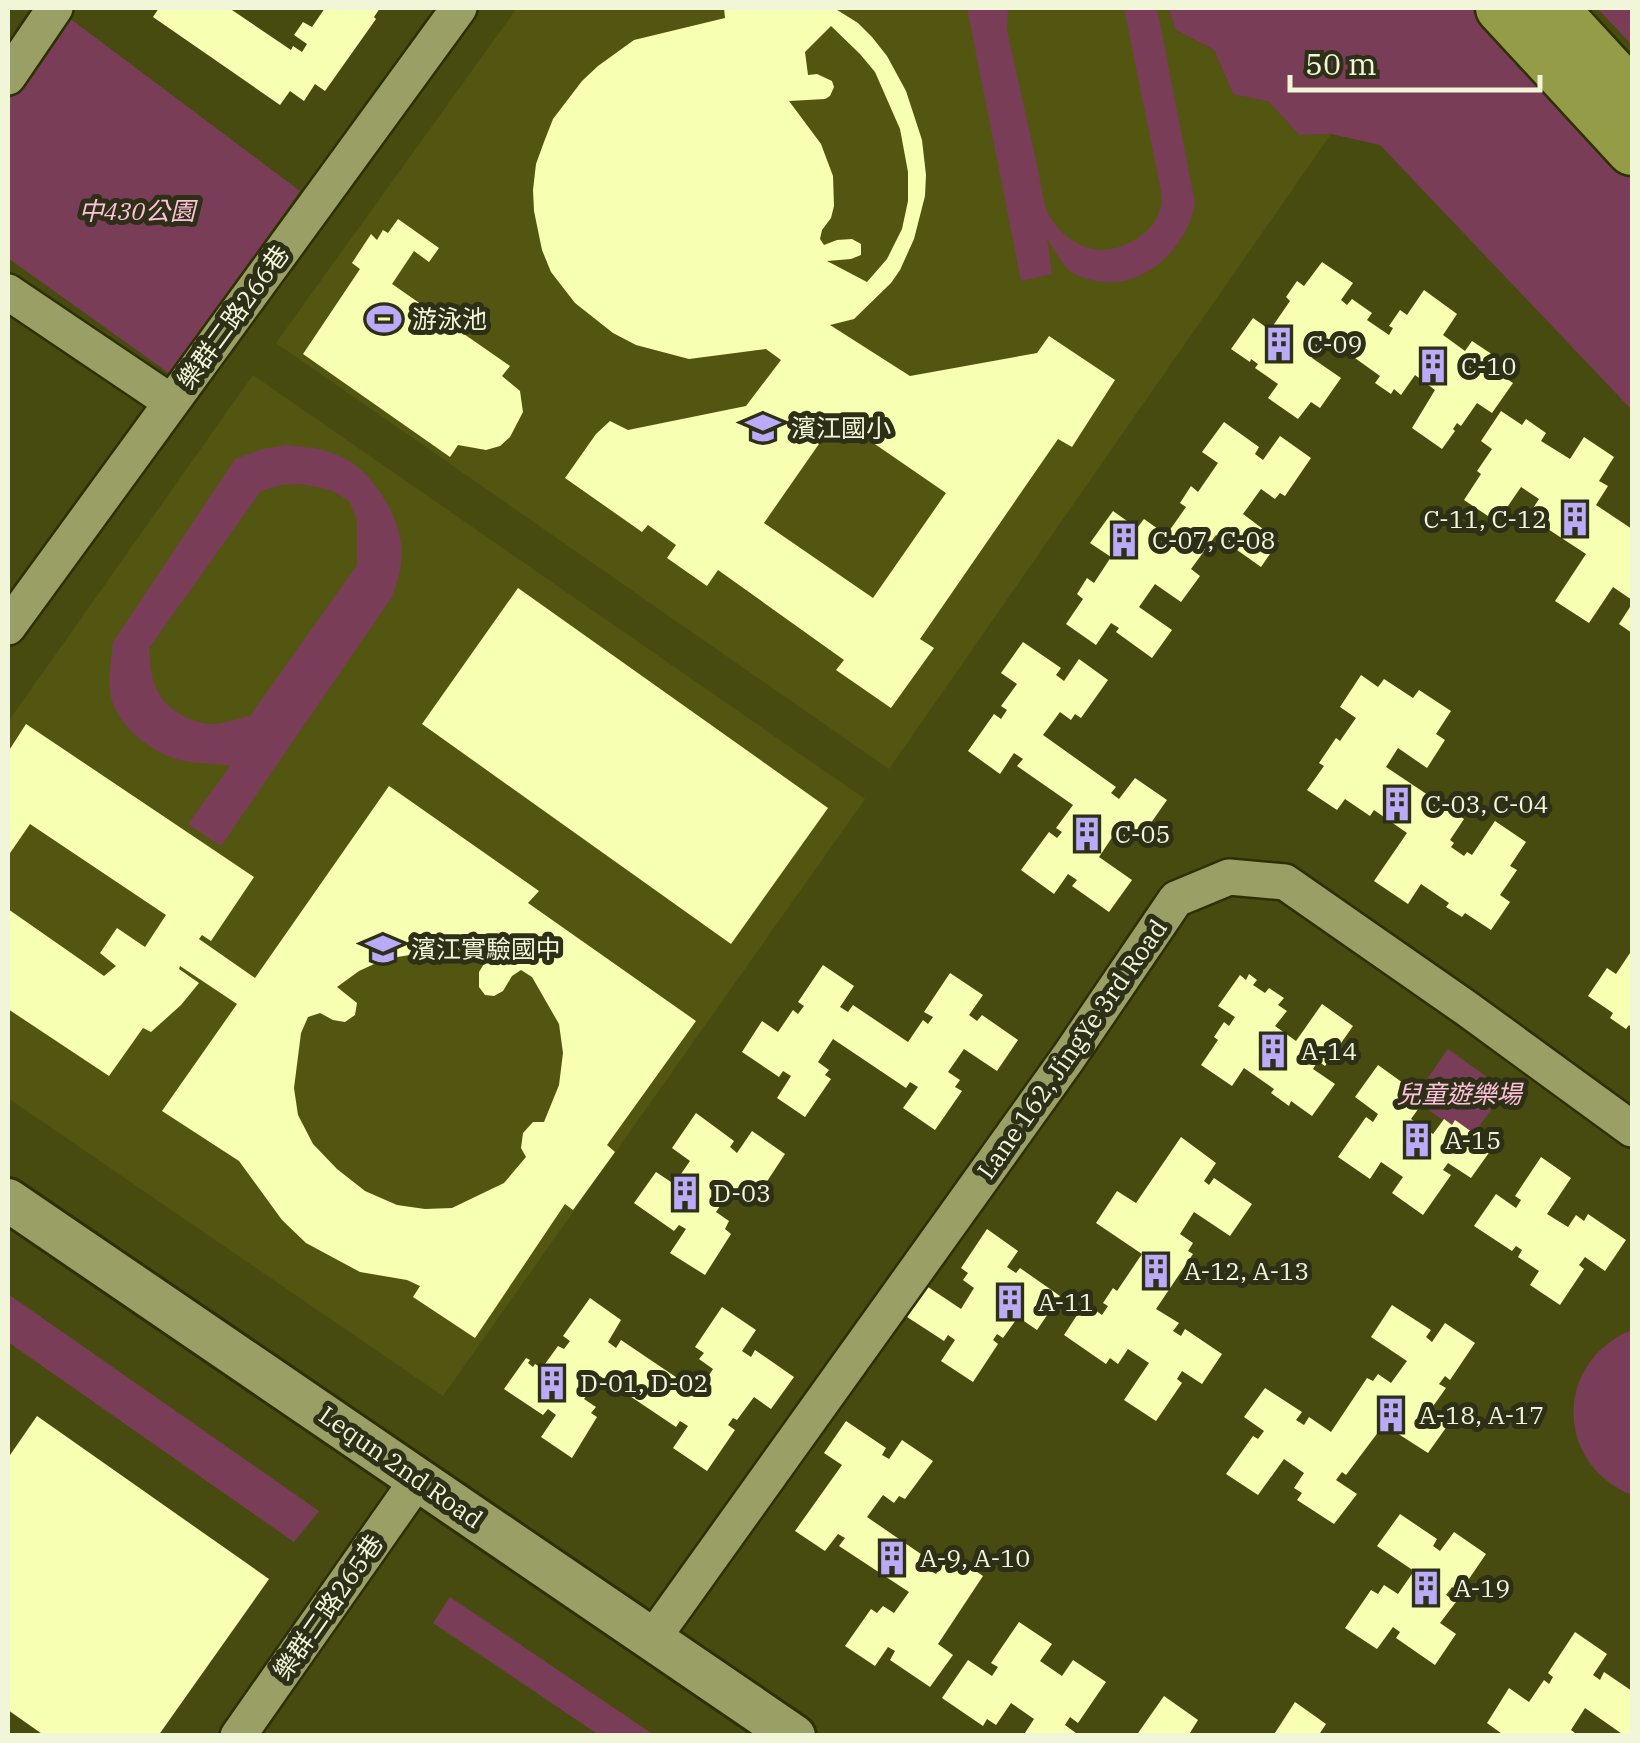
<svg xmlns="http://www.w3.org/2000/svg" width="1640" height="1743" viewBox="0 0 1640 1743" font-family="'IBM Plex Serif','Noto Sans TC',serif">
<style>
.built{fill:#525610}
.green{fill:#793d58;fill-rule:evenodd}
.building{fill:#f7ffb2;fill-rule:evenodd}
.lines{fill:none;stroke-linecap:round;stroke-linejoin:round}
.minor-casing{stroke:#2e3003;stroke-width:40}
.tertiary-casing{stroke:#2e3003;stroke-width:48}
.secondary-casing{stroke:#2e3003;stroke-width:55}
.minor{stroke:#999f65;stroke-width:35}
.tertiary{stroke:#999f65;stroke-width:42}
.secondary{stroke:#959c47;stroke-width:50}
.labels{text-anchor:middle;stroke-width:10;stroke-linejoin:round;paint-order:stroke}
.park-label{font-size:25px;font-style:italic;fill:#fec1d9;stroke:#2d2f17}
.street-label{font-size:25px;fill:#f2f6d8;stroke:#2d2f17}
.poi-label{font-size:25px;fill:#f2f6d8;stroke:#2d2f17;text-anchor:start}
</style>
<rect width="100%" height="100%" fill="#484b10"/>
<g class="built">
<polygon points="517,8 1168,8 1176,30 1214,50 1233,94 1269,102 1299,135 1331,134 889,769 276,343"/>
<polygon points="253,375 865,799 443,1396 8,1098 8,722"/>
</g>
<g class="green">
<path d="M967,8H1008L1007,30C1017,75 1027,120 1037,165C1041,181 1042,203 1050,217C1067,245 1098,259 1129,243C1149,233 1161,219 1162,196L1124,8H1157L1195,203C1187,249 1141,293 1092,280C1084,278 1076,276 1070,271C1060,262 1054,249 1047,238L1052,274L1021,281Z"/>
<polygon points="1168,8 1473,8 1632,177 1632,410 1380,145 1331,134 1299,135 1269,102 1233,94 1214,50 1176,30"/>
<polygon points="1597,8 1632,8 1632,45"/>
<polygon points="64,14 300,191 170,374 8,258 8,98"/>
<path d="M287,445C305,447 323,448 340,456C370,469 397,511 401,543C404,561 398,580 392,597L221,846L188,824L230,766C215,763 199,764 184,761C156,755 124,732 113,704C106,685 111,661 113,642L235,459L262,449ZM300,484L331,490L349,501L357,520V565L250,716C238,718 224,724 212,724C193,724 168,710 159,694C151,681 150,663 149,648L261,491L282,485Z"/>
<polygon points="1448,1049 1505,1090 1470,1139 1413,1099"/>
<polygon points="8,1294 319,1511 294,1542 8,1342"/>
<path d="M1632,1330V1495C1554,1464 1554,1361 1632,1330Z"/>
<polygon points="450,1597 654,1735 599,1735 433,1623"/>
</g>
<g class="building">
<polygon points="159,8 229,8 291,50 293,46 302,52 307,44 294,35 303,22 312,27 325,8 380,8 374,17 376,19 325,91 315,84 304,101 290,91 280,105 153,17"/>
<path d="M724,8H834L858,23L872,37L887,56L906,91L922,140L926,175L925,196L914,239L900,270L891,283L854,319L830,325L910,376L1037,353L1049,336L1115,380L1072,447L1058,439L920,639L934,648L891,708L836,670L844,660L718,570L707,586L667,558L676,545L648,525L642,532L565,478L596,434L610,421L628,430L746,406L781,360L766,349L689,359L636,345L613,333L575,303L551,272L542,250L534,211L533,190L536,164L544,142L553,119L582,81L598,66L634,40L725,18ZM831,26L860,54L875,72L900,129L908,172V201L902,229L887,259L867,282L827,261L851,259L861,255V244L852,239L837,240L824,245L820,239L822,230L831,218L834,206L833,176L821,144L789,101L825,99L830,96L834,87L832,81L817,74L808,75L805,52ZM837,418L946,493L873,598L764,523Z"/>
<polygon points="398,219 439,248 429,262 414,251 392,284 510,366 502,376 520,391 523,412 510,437 500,446 486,450 458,445 450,457 303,354 360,269 352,263 371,234 377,240 383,230 388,233"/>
<polygon points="1322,262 1353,283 1341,300 1347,305 1352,299 1372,313 1367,320 1389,335 1393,328 1389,326 1400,310 1407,315 1424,290 1457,314 1443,335 1465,351 1472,341 1502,361 1495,371 1513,383 1492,413 1477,403 1461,426 1457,423 1453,429 1455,431 1442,449 1412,428 1435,390 1415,375 1401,395 1394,389 1391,394 1375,383 1380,376 1327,338 1312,358 1341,378 1320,408 1311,402 1298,419 1268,398 1278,384 1255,368 1258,364 1251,359 1250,362 1231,349 1253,318 1270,330 1290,301 1286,297 1297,281 1304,286"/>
<polygon points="1501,411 1522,425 1526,419 1546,433 1541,441 1570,459 1584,437 1614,457 1599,481 1608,486 1596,505 1632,529 1632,600 1613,587 1589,623 1555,601 1586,554 1528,516 1539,499 1521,487 1497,522 1464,500 1481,474 1477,471 1492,449 1481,441"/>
<polygon points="1224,422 1259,447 1255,454 1263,460 1280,436 1311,458 1285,496 1280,493 1275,499 1261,489 1243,514 1279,541 1261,567 1216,535 1191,569 1200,576 1181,602 1155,584 1139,607 1172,630 1152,658 1116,632 1119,628 1111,623 1096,645 1066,624 1083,599 1077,594 1087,578 1094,583 1111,557 1090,543 1113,511 1137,528 1144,519 1161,531 1155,539 1160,544 1186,507 1180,503 1191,486 1198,492 1218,463 1202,452"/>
<polygon points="518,588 828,808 731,944 422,724"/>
<polygon points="1632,604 1632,633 1619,624"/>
<polygon points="1023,642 1061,668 1056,675 1064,681 1079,659 1108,680 1081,718 1075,714 1071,720 1060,712 1043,735 1116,787 1111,793 1119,799 1135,778 1167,800 1139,840 1132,836 1128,842 1115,833 1099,857 1132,880 1109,912 1072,886 1077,880 1068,874 1054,894 1021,870 1049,832 1057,838 1062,832 1056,828 1073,805 1017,766 1023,759 1014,753 1000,774 968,751 994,714 1001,719 1007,710 1001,706 1017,684 1001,673"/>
<polygon points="1361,675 1378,687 1384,679 1413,698 1419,690 1451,711 1436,734 1445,740 1427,768 1398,748 1386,767 1464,819 1450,840 1454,843 1451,847 1464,856 1467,852 1472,855 1495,821 1526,842 1510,866 1517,870 1500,895 1510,902 1491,930 1465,913 1462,917 1446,907 1449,903 1421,884 1408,904 1374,881 1407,833 1374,810 1370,816 1345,799 1337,810 1307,790 1324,766 1319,763 1336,738 1340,741 1356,718 1340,707"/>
<path d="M26,724L254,877L211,941L202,935L199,939L255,978L389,786L539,891L528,903L696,1021L607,1145L615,1152L573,1210L565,1204L475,1338L413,1297L420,1286L407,1280L360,1272L306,1243L282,1220L239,1161L162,1111L237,1004L180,966L179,969L199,983L181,1005L151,1032L143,1028L109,1076L8,1009V909L104,976L116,966L100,953L117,928L145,947L166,915L30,824L8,856V752ZM447,949L475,950L487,959L479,972V987L485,995L494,996L503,991L512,976L521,970L532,977L559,1024L563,1053L559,1085L544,1122H533L523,1133L521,1148L526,1157L504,1183L452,1208L425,1209L397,1205L365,1191L337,1169L313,1144L298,1115L294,1088L301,1033L308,1017L320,1013L333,1020L345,1022L355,1015L357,1003L337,987L359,971L385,959Z"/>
<polygon points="1632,950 1632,1028 1629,1025 1626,1029 1610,1018 1613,1013 1588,996 1607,968 1616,974"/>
<polygon points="823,965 854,986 840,1007 848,1012 853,1005 908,1042 923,1020 928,1024 933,1017 924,1012 950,973 983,995 969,1015 977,1021 982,1015 1018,1040 997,1071 964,1049 948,1072 960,1080 955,1087 962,1091 935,1130 903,1108 918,1087 910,1082 906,1088 833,1039 818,1062 829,1070 825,1075 831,1079 805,1117 777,1098 791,1076 783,1071 779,1077 742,1052 762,1021 778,1032 793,1010 798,1014 804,1006 798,1002"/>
<polygon points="1249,974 1257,980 1253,985 1265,993 1269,988 1284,998 1278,1005 1287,1011 1275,1026 1296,1041 1322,1004 1353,1026 1325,1066 1318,1061 1313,1069 1335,1084 1312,1116 1291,1101 1289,1106 1271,1093 1274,1089 1244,1068 1232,1086 1201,1065 1218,1040 1214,1037 1224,1022 1229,1026 1235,1017 1218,1006 1240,975 1246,980"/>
<polygon points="1378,1065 1417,1093 1413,1099 1421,1105 1411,1119 1433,1134 1444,1119 1452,1125 1455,1120 1493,1147 1471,1178 1448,1163 1443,1170 1451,1175 1423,1215 1392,1193 1403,1177 1381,1162 1370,1179 1338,1157 1366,1117 1373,1122 1378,1114 1355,1097"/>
<polygon points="696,1113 734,1141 730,1147 737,1153 752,1131 785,1154 758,1195 751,1191 745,1200 730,1191 716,1212 729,1221 725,1229 731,1234 705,1275 670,1253 686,1229 679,1225 674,1231 634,1203 656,1172 674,1184 690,1161 672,1148"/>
<polygon points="1181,1137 1216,1163 1204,1181 1209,1185 1214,1178 1252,1204 1230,1236 1194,1212 1180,1234 1193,1243 1188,1251 1193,1254 1156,1309 1179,1323 1173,1331 1181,1336 1185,1329 1222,1354 1202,1384 1182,1371 1177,1379 1182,1383 1156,1421 1124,1400 1149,1363 1128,1349 1118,1364 1110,1358 1106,1364 1064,1335 1085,1303 1102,1315 1108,1306 1103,1303 1113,1288 1117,1291 1142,1254 1096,1223 1117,1191 1136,1203"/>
<polygon points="1541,1157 1571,1178 1547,1214 1568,1227 1576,1215 1584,1221 1588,1214 1626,1240 1605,1271 1585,1257 1579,1265 1584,1269 1560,1305 1530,1285 1539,1271 1518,1257 1522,1250 1516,1246 1512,1251 1474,1226 1496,1194 1516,1208 1521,1200 1515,1196"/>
<polygon points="987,1229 1018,1251 1007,1267 1016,1273 1020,1268 1060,1296 1037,1330 1018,1317 1003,1338 997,1334 993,1340 998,1344 973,1382 941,1361 955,1340 948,1335 944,1341 904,1315 925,1285 961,1309 974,1288 963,1280 968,1273 961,1268"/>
<polygon points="590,1298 621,1320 608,1342 616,1348 621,1340 698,1392 713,1369 699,1359 704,1353 695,1347 722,1307 756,1330 742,1351 751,1357 755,1350 794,1377 771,1409 754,1397 737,1420 733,1418 728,1425 735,1430 707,1471 673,1448 688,1426 680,1421 676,1427 600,1376 584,1399 596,1407 591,1413 597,1417 572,1458 541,1437 556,1415 548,1409 543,1415 504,1389 526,1358 530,1360 528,1363 533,1367 535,1364 542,1368 558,1346 564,1349 570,1341 563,1336"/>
<polygon points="1392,1305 1431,1330 1426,1337 1432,1342 1445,1323 1475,1343 1450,1380 1445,1376 1439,1384 1446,1388 1431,1409 1450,1422 1428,1453 1389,1428 1393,1422 1388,1419 1346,1475 1342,1472 1336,1480 1357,1494 1334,1524 1297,1500 1302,1493 1294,1488 1304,1473 1284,1459 1258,1495 1226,1474 1253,1436 1258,1439 1264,1431 1244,1417 1265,1388 1302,1412 1296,1420 1304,1425 1309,1417 1331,1432 1367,1378 1373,1381 1378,1374 1391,1383 1407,1361 1371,1337"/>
<polygon points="37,1416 269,1579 158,1736 45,1736 8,1710 8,1458"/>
<polygon points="846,1421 886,1448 882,1455 889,1459 902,1440 933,1461 905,1499 899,1496 894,1503 883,1495 867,1517 934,1563 929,1570 936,1574 951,1554 983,1576 938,1644 953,1655 930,1687 890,1660 895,1651 888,1647 875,1666 845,1646 871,1609 877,1613 883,1606 894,1613 909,1592 839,1546 845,1538 838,1534 825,1551 795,1531 842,1465 824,1453"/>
<polygon points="1400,1514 1437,1539 1433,1546 1440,1551 1454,1532 1486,1554 1460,1592 1452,1587 1446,1595 1456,1602 1440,1623 1456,1634 1435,1665 1396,1638 1400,1632 1393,1627 1377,1649 1345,1628 1371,1590 1378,1594 1384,1585 1398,1594 1414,1571 1377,1546"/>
<polygon points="1019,1622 1052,1644 1040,1661 1062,1676 1073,1660 1106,1682 1078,1723 1070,1717 1065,1725 1080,1736 1023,1736 1034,1719 1011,1703 996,1725 987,1719 983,1726 942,1698 968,1660 992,1676 998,1667 991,1663"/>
<polygon points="1575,1632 1607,1654 1593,1675 1600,1680 1604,1672 1632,1691 1632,1736 1625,1736 1585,1708 1571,1730 1579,1736 1505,1736 1487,1723 1509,1688 1529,1702 1544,1680 1549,1684 1553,1677 1548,1673"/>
<polygon points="1164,1696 1198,1720 1188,1736 1136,1736"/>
<polygon points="1295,1702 1326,1724 1318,1736 1273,1736"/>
</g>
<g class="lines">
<g class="minor-casing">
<g id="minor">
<polyline points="8,77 55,8"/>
<polyline points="8,292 171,402"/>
<polyline points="8,627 459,8"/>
<polyline points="653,1638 1068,1058 1176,899 1229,877 1285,882 1466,1008 1632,1129"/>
<polyline points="238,1736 409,1492 416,1478"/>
</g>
</g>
<g class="tertiary-casing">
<polyline id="tertiary" points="8,1200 794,1736"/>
</g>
<g class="secondary-casing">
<g id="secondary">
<polyline points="1501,8 1632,150"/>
<polyline points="1552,8 1632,95"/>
</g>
</g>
<use href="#minor" class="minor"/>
<use href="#tertiary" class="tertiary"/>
<use href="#secondary" class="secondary"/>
</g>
<defs>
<g id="stadium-bare" transform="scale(2.7)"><path d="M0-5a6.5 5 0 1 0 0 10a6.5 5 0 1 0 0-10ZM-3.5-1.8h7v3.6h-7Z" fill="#baaaf7" stroke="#2d2f17" stroke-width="2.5" paint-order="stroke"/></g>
<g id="building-bare" transform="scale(2.7)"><path d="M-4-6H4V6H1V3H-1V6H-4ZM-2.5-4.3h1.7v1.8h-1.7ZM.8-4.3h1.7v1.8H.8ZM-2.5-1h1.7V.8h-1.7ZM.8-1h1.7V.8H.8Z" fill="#baaaf7" stroke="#2d2f17" stroke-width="2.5" paint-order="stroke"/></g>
<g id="school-bare" transform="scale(2.7)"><path d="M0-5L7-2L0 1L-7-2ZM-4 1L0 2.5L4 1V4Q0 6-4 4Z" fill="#baaaf7" stroke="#2d2f17" stroke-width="2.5" paint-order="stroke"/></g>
</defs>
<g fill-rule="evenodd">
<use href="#stadium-bare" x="384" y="319"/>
<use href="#building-bare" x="1279" y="344"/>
<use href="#building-bare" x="1433" y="366"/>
<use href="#school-bare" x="763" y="428"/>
<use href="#building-bare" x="1575" y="519"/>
<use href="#building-bare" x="1124" y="540"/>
<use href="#building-bare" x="1397" y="804"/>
<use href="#building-bare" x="1087" y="834"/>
<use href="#school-bare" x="383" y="949"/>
<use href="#building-bare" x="1273" y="1051"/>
<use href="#building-bare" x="1417" y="1140"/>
<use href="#building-bare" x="685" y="1193"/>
<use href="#building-bare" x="1156" y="1271"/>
<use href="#building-bare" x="1010" y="1302"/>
<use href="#building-bare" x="552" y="1383"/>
<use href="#building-bare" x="1391" y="1415"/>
<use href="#building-bare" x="892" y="1558"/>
<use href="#building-bare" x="1426" y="1588"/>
</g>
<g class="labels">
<g class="park-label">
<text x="137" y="220">中430公園</text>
<text x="1459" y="1103">兒童遊樂場</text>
</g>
<g class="street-label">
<text transform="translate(233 317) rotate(-54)" y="9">樂群二路266巷</text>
<text transform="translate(1072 1049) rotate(-55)" y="9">Lane 162, JingYe 3rd Road</text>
<text transform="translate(401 1467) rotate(35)" y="9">Lequn 2nd Road</text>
<text transform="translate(328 1607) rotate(-55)" y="9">樂群二路265巷</text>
</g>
<g class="poi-label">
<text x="412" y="328">游泳池</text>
<text x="1307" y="353">C-09</text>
<text x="1461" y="375">C-10</text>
<text x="791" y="437">濱江國小</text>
<text x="1547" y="528" text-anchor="end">C-11, C-12</text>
<text x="1152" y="549">C-07, C-08</text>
<text x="1425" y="813">C-03, C-04</text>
<text x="1115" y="843">C-05</text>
<text x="411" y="958">濱江實驗國中</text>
<text x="1301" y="1060">A-14</text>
<text x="1445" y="1149">A-15</text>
<text x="713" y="1202">D-03</text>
<text x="1184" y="1280">A-12, A-13</text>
<text x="1038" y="1311">A-11</text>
<text x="580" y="1392">D-01, D-02</text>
<text x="1419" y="1424">A-18, A-17</text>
<text x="920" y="1567">A-9, A-10</text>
<text x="1454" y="1597">A-19</text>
</g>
</g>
<rect width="1640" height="1743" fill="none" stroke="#f2f6d8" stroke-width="20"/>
<path d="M1290 75v15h250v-15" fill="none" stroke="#f2f6d8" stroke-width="5"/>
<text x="1305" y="75" font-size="30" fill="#f2f6d8" stroke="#2d2f17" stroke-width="8" paint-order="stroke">50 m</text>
</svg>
